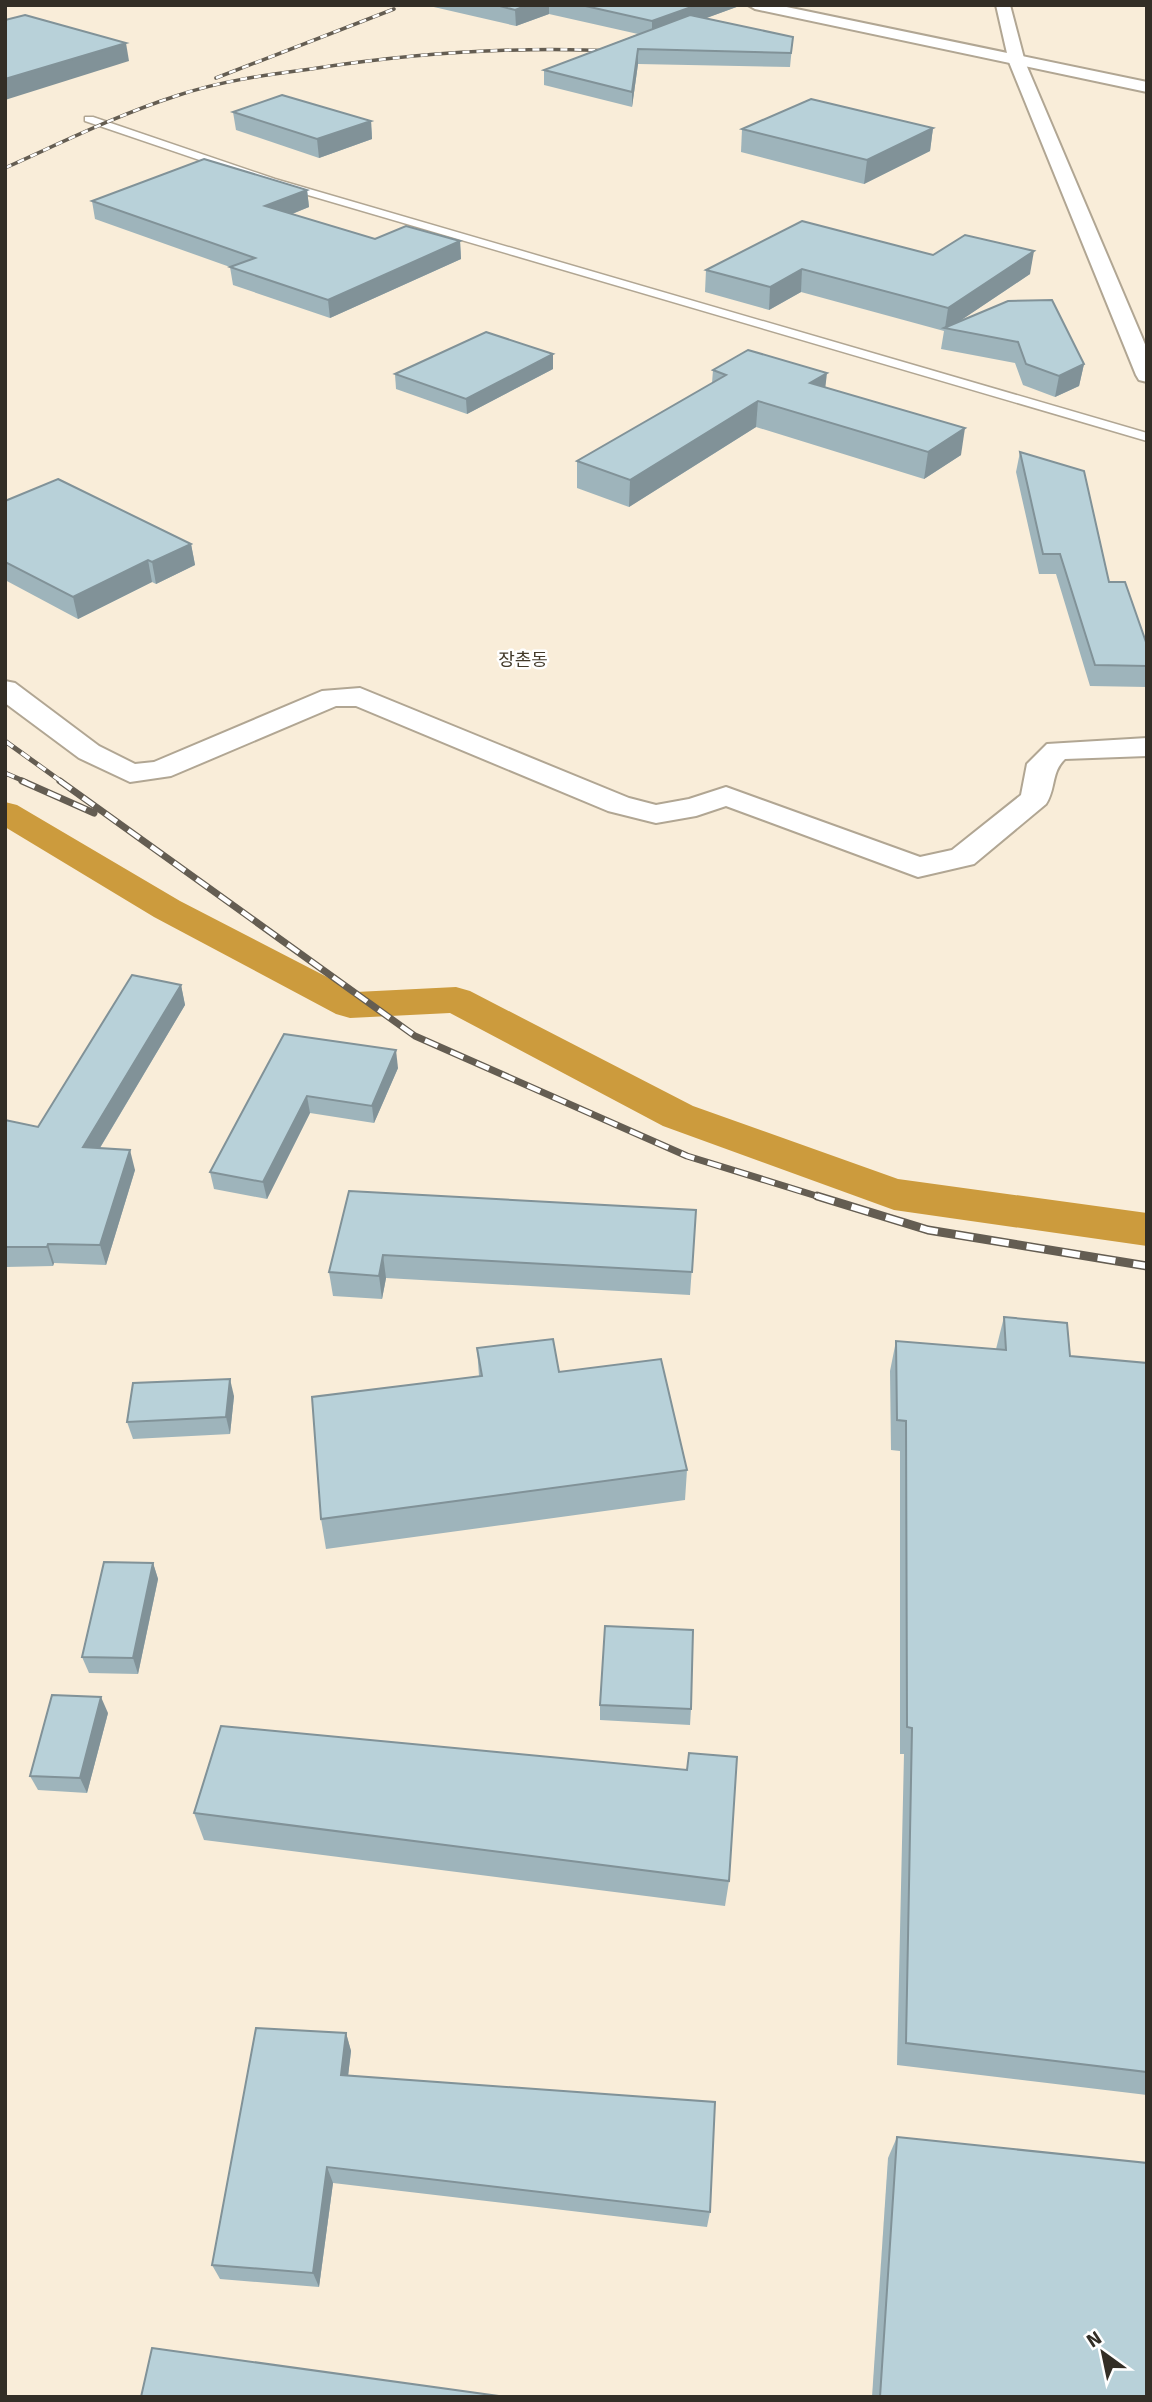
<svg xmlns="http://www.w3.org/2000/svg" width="1152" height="2402" viewBox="0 0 1152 2402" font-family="Signika,'Noto Sans KR',sans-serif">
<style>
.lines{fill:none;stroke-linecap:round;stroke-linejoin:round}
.canal{fill:#cc9b3d;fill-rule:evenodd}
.service-casing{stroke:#b1a693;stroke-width:3}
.minor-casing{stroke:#b1a693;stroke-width:4}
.tertiary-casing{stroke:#b1a693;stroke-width:4}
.service{fill:#fff;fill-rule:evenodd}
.minor{fill:#fff;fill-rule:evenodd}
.tertiary{fill:#fff;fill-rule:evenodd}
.rail-far3-casing{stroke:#645d52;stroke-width:3.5}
.rail-far2-casing{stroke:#645d52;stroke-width:5}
.rail-far1-casing{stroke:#645d52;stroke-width:7}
.rail-casing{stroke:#645d52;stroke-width:9}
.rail-far3{stroke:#fff;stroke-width:2.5;stroke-dasharray:7;stroke-linecap:butt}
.rail-far2{stroke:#fff;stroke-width:3.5;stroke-dasharray:10;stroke-linecap:butt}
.rail-far1{stroke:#fff;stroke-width:4.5;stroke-dasharray:14;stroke-linecap:butt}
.rail{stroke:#fff;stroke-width:6;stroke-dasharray:18;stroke-linecap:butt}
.wall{fill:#9eb4bb}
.shaded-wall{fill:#819298}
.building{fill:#b8d1d9;stroke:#819298;stroke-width:2}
.labels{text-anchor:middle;stroke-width:5;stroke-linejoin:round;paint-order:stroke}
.far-quarter-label{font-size:18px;fill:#433a2a;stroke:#fff}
</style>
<rect width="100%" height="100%" fill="#f9edd9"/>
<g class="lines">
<polygon class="canal" points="5,802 17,805 180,901 356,992 456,987 470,991 693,1106 898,1179 1147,1213 1147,1246 894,1210 663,1126 450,1013 350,1018 336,1014 154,917 5,827"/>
<g class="service-casing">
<polygon id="service" points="85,117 93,117 275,179 1147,433 1147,441 267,183 85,121"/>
</g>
<g class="minor-casing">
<g id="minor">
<polygon points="748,5 777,5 1147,82 1147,92 755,9"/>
<path d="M5,681L15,683L99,746L135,764L154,762L322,691L360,688L629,798L656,805L689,799L726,787L920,857L952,850L1021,795L1027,764L1047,744L1147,738V756L1065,759C1051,772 1056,789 1046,804L974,864L918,877L726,806L696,816L656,823L608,811L356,706H336L171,776L130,782L79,758L5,703Z"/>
</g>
</g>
<g class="tertiary-casing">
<polygon id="tertiary" points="996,5 1010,5 1025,62 1147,349 1147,382 1139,380 1136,375 1009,62"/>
</g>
<use href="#service" class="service"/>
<use href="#minor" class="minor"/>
<use href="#tertiary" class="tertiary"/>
<g class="rail-far3-casing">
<g id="rail-far3">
<polyline points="216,78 394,9"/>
<path d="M5,168C61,143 117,115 176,96C220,81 265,75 311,69C413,53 514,46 617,51"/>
</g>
</g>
<g class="rail-far2-casing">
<g id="rail-far2">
<polyline points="5,741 62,782"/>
<polyline points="5,773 26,782"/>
</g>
</g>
<g class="rail-far1-casing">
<g id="rail-far1">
<polyline points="22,781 94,813"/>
<polyline points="60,781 415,1036 687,1156 823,1198"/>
</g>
</g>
<g class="rail-casing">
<polyline id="rail" points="817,1196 928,1230 1147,1266"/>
</g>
<use href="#rail-far3" class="rail-far3"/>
<use href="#rail-far2" class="rail-far2"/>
<use href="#rail-far1" class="rail-far1"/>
<use href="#rail" class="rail"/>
</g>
<g class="wall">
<polygon points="425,5 742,5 706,18 793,37 790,67 638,64 632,107 544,85 544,70 638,34 549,14 516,26"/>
<polygon points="233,112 371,121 372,139 319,158 236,130"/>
<polygon points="933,128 930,151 864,184 741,152 742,129"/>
<polygon points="307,190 309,207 292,214 375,239 460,241 461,259 330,318 233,285 230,267 95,219 92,201"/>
<polygon points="933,255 1030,274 958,322 1008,301 1084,364 1079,386 1055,397 1023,385 1015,363 941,349 944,331 801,292 769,310 705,292 706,270"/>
<polygon points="553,369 467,414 396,389 395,374"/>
<polygon points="713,370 825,387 961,455 924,479 756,427 629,507 577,488 577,461 712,383"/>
<polygon points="1020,452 1109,582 1147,645 1147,687 1090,686 1056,574 1039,574 1016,472"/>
<polygon points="5,501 191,544 195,565 156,584 152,582 78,619 5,580"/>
<polygon points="181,985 185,1005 100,1148 135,1170 106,1265 54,1263 53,1266 5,1267 5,1120 38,1127"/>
<polygon points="284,1034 398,1068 374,1123 310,1113 267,1199 214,1189 210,1172"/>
<polygon points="349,1191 696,1210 690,1295 386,1278 382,1299 333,1296 329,1272"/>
<polygon points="1004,1317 1070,1356 1147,1363 1147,2095 897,2065 904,1754 900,1754 900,1451 891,1450 890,1371 896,1341 996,1349"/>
<polygon points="477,1348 559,1372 687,1470 685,1500 326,1549 321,1519 479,1376"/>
<polygon points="234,1396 230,1434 133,1439 127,1422"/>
<polygon points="153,1563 158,1579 138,1674 89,1673 82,1657"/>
<polygon points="600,1705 691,1709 690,1725 600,1720"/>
<polygon points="108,1713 87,1793 38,1790 30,1776"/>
<polygon points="194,1813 729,1881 725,1906 204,1840"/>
<polygon points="346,2033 351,2051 348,2076 710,2212 707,2227 333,2183 319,2287 220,2279 212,2265"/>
<polygon points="897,2137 1147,2397 872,2397 888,2158"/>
</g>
<g class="shaded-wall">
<polygon points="528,5 549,5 549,14 516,26 515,10"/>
<polygon points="697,5 742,5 652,38 652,21"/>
<polygon points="126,43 129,61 5,100 5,79"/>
<polygon points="638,49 638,64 632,107 632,92"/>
<polygon points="371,121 372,139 319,158 317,139"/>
<polygon points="933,128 930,151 864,184 867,160"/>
<polygon points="307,190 309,207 267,224 265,206"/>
<polygon points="460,241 461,259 330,318 328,300"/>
<polygon points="1034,251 1030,274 948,329 945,328 948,308"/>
<polygon points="802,269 801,292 769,310 770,287"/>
<polygon points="553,354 553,369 467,414 466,399"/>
<polygon points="1084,364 1079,386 1055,397 1059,376"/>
<polygon points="827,373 824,399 810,383"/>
<polygon points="758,401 756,427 629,507 630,480"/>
<polygon points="965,428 961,455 924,479 928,452"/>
<polygon points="191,544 195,565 156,584 152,562"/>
<polygon points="148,560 152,582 78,619 73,597"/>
<polygon points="181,985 185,1005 89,1166 83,1147"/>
<polygon points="396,1050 398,1068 374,1123 372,1106"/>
<polygon points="307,1096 310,1113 267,1199 263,1182"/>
<polygon points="130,1150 135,1170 106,1265 100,1245"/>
<polygon points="48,1244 54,1263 53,1266 47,1247"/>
<polygon points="383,1255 386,1278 382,1299 379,1276"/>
<polygon points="230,1379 234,1396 230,1434 226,1417"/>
<polygon points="153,1563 158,1579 138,1674 133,1658"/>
<polygon points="101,1697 108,1713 87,1793 80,1778"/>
<polygon points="346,2033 351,2051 346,2093 341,2075"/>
<polygon points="327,2167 333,2183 319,2287 313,2273"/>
</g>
<g class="building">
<polygon points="496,5 528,5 515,10"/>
<polygon points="581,5 697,5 652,21"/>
<polygon points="25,15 126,43 5,79 5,20"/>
<polygon points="690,15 793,37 791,53 638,49 632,92 544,70"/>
<polygon points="282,95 371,121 317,139 233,112"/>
<polygon points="811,99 933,128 867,160 742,129"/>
<polygon points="204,159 307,190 265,206 375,239 406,226 460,241 328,300 230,267 255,258 92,201"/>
<polygon points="802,221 933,255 965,235 1034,251 948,308 802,269 770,287 706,270"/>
<polygon points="1052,300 1084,364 1059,376 1026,364 1018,342 944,328 1008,301"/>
<polygon points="486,332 553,354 466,399 395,374"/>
<polygon points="748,350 827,373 810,383 965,428 928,452 758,401 630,480 577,461 726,375 713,370"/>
<polygon points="1020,452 1084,471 1109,582 1125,582 1147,645 1147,666 1095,665 1060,554 1043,554"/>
<polygon points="58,479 191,544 152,562 148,560 73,597 5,562 5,501"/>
<polygon points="132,975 181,985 83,1147 130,1150 100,1245 48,1244 47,1247 5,1247 5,1120 38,1127"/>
<polygon points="284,1034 396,1050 372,1106 307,1096 263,1182 210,1172"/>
<polygon points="349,1191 696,1210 692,1272 383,1255 379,1276 329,1272"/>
<polygon points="1004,1317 1067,1323 1070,1356 1147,1363 1147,2072 906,2043 912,1728 907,1727 906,1421 897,1420 896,1341 1006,1350"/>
<polygon points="553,1339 559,1372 661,1359 687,1470 321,1519 312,1397 482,1376 477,1348"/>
<polygon points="230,1379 226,1417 127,1422 133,1383"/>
<polygon points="104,1562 153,1563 133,1658 82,1657"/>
<polygon points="605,1626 693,1630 691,1709 600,1705"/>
<polygon points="52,1695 101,1697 80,1778 30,1776"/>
<polygon points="221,1726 687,1770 689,1753 737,1757 729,1881 194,1813"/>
<polygon points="256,2028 346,2033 341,2075 715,2102 710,2212 327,2167 313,2273 212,2265"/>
<polygon points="897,2137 1147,2163 1147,2397 880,2397"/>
<polygon points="152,2348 506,2397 141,2397"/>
</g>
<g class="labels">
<g class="far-quarter-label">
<text x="523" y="666">장촌동</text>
</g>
</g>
<rect width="1152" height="2402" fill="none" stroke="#332e26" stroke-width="14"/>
<g transform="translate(1103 2353) rotate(327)" stroke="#ffffff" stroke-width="5" paint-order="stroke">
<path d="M0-5L12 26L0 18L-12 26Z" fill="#332e26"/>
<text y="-10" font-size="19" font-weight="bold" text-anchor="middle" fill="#332e26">N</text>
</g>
</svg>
